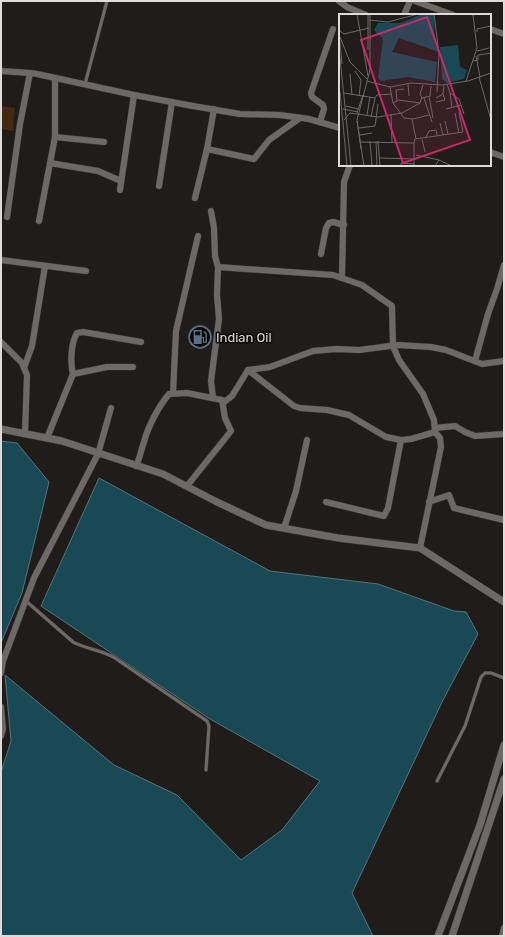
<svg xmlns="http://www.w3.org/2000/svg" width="505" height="937" viewBox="0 0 505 937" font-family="Rubik,sans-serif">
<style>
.water{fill:#184954;stroke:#53757c}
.building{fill:#452913}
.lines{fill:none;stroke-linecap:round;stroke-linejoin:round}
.service-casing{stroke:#393635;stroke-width:4}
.minor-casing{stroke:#393635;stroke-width:7}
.tertiary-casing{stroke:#393635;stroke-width:8}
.service{stroke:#6e6866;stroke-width:3}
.minor{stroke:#6e6866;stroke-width:6}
.tertiary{stroke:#6e6866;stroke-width:7}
.labels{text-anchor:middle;stroke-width:3;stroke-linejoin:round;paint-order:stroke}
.poi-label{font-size:13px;fill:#dedbda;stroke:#090706;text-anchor:start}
.inset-road{fill:none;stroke:#6c6867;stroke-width:1}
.view{fill:#c52c68;fill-opacity:0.15;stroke:#c52c68;stroke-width:2}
.inset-edge{fill:none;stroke:#dedbda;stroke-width:2}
</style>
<rect width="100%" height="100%" fill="#201c1a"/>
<g class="water">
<polygon points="1,441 17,443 49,482 22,593 1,643"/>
<polygon points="99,478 270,571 378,584 454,611 466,612 478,634 442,702 352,893 373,936 1,936 1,772 11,741 5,675 114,765 177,795 241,860 282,830 320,781 210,719 41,606"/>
</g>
<polygon class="building" points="1,106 15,108 13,125 14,125 13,131 1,129"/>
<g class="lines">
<g class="service-casing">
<g id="service">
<polyline points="85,84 107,1"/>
<path d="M26,601L73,642C86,649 102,650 115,658L207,721L209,726L206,770"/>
<polyline points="437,781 465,726 481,677 485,673 491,673 504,678"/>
</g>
</g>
<g class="minor-casing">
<g id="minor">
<polyline points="339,1 347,7 366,15"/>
<polyline points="415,1 453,15"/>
<polyline points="404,15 410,1"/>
<polyline points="490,29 504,34"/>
<polyline points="1,71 30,73"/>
<polyline points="214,109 207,149 254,159 269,140 300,118"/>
<polyline points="320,122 324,109 323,105 312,97 311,93 333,29"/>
<polyline points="55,137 104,142"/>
<polyline points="490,152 504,157"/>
<polyline points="50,163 98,171 121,181"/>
<polyline points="159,186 172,102"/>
<polyline points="120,190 134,95"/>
<polyline points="195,198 207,149"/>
<polyline points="211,211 214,228 215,256 218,267 217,295 219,319 211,381 213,398"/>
<polyline points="7,217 20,124 30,73 37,74 134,95 193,106 240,114 280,115 309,119 340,128"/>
<polyline points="39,221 55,137 55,78"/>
<polyline points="321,254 326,228 329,223 333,222 344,225"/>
<polyline points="1,260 86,271"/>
<polyline points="218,267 333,275 362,285 392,306 393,346 399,360 423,394 434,420 435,432 411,439 401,440 386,437 349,415 327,410 300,408 294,406 248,370"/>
<polyline points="342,278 344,182 350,165"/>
<polyline points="1,342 22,363 27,375 25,434"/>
<polyline points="475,361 488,314 497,289 504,265"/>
<polyline points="24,368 32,346 45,266"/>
<path d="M73,374C70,362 71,343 77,333L83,332L141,342"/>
<polyline points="173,393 176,331 198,236"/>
<polyline points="223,403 232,396 248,370 270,367 313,351 336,349 359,350 398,345 431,347 446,350 482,364 504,361"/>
<polyline points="435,428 455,426 465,432 475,436 504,434"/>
<polyline points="47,438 73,374 107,367 133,367"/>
<path d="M136,466C140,458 141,450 144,442C148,426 159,406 169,394L187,393L222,400L225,418L231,431L187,486"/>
<polyline points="326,502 384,516 388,508 401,440"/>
<polyline points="429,502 449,495 454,508 504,520"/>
<polyline points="284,528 296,491 307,440"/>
<polyline points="420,548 441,447 440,438 435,432"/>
<polyline points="1,673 3,661 34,578 98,454 111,408"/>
<polyline points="1,707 3,729 1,736"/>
<polyline points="502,936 504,928"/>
</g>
</g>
<g class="tertiary-casing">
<g id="tertiary">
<polyline points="1,429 62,441 163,474 217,502 266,525 338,538 420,548 504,602"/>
<polyline points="438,936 480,825 504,745"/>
<polyline points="452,936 504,779"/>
</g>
</g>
<use href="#service" class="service"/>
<use href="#minor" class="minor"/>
<use href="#tertiary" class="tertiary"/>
</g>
<defs>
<g id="fuel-ring" transform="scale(1.15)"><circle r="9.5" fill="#090706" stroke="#5c6f8a" stroke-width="1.5"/><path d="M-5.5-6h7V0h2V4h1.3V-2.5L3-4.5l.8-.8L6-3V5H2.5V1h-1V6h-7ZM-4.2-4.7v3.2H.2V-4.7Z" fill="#5c6f8a"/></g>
</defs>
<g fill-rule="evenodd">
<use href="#fuel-ring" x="200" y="337"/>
</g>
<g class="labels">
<g class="poi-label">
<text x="216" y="342">Indian Oil</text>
</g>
</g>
<g transform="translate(339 14)">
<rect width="152" height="152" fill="#201c1a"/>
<path d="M83,0L95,1L96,29L100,38L60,24L53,38L98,48L96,68L69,63L42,67L39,64L44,25L35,16L39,9H61ZM119,31L121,53L128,56L125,65L108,69L103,65L101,33Z" fill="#184954"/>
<path class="inset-road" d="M18,0L29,62M29,0V36M95,0L100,39L98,78M30,6L49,8L79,0M0,16L5,20L30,14M138,18V15L152,12M0,19L3,50M1,23L11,48L28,65M0,34L12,152M138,37L150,34M137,42L141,63M134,47L139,46V41L152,39M16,57L22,66L20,82M11,60L13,81M140,63L152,106M28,67L51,73L72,69L103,71L129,67L152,59M127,67L138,34L134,1L138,0M69,70L70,82M108,70L111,79L120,85L125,100M84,71L81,80L83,84L91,82L92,72M51,73L54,89M1,78L8,152M5,79L36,84L32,103M111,79L113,93M90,82L94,104M36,84L38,81L52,80M85,84L93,108M97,84L104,80L105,71M58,87L57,76L65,75M97,88L106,86L104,80M81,89L60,86L54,89L65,104L74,105L90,101M7,92L19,95M4,95L19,98M107,95L122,91M18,99L24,81M116,99L120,119M52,100L53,128M28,101L31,83M73,105L77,125M5,106L11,99L39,103L63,99L81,89L83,83M18,107L22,135M106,107L109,120M101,109L104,121M20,114L36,112L39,90M21,121L33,119M87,123L90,117L97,116L98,121M83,125L86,138M31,127L33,152M37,127L38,152M39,127L41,152M21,128L75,129V152M75,129L76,125L124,118L120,98M77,141L100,146L96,152M41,144L77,145M100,146L113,152M25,152L18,106L31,56V0M62,152V149L76,150"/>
<path class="view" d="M88,3L131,126L64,149L22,26Z"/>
<rect width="152" height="152" class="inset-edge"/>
</g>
<rect width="505" height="937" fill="none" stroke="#dedbda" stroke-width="4"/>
</svg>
